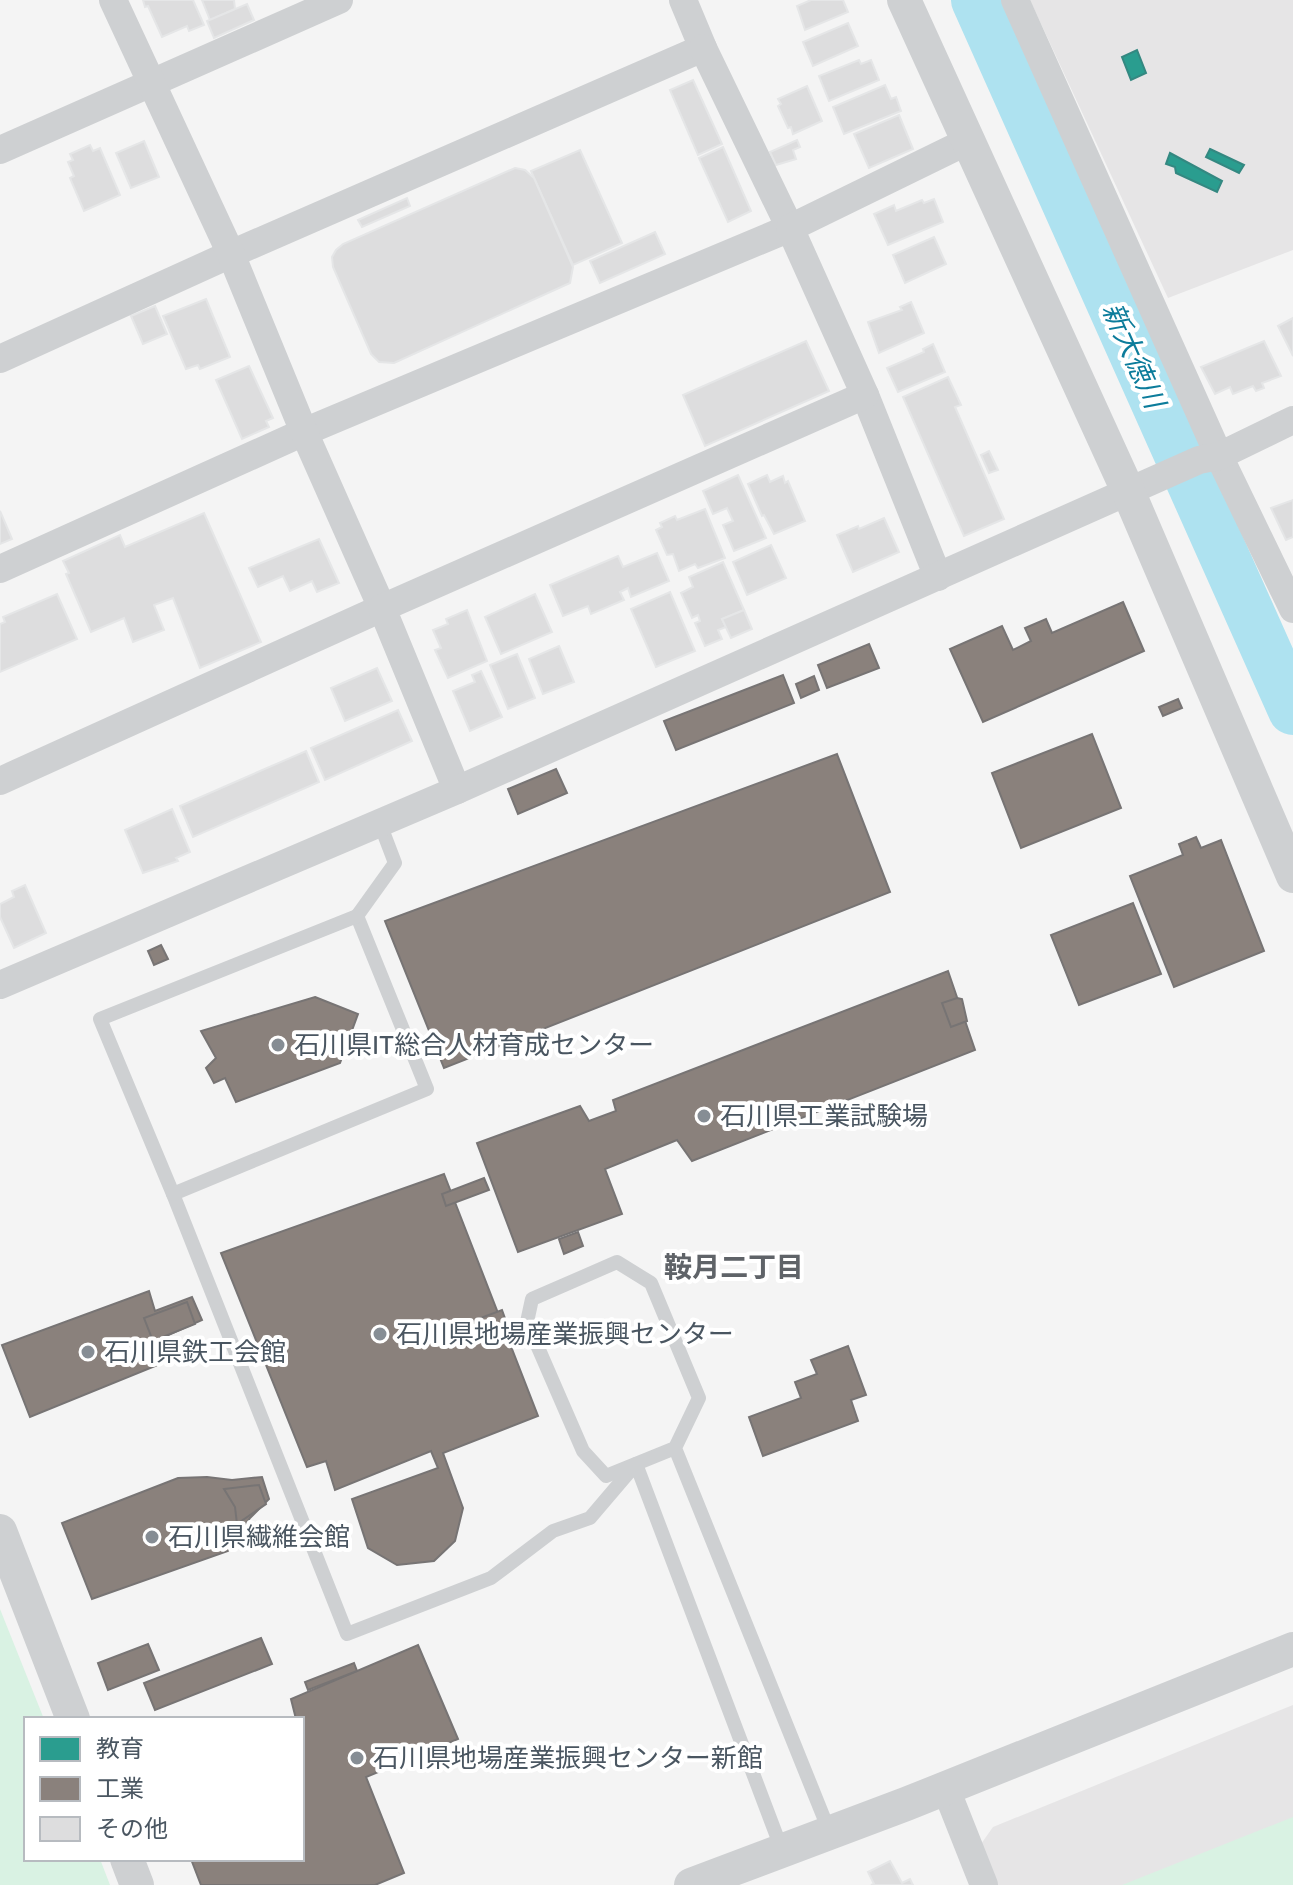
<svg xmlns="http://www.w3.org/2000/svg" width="1293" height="1885" viewBox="0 0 1293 1885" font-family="Rubik,'Noto Sans JP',sans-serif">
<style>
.education{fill:#e6e5e6}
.green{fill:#d9f2e3}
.schools{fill:#2a9d8f;stroke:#348881;stroke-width:2}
.industry{fill:#8a817c;stroke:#777474;stroke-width:2}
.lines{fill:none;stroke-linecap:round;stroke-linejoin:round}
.river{stroke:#aee2f0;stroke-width:50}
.building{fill:#ddddde;stroke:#e5e6e7;stroke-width:2}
.service{stroke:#ced0d2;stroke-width:14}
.minor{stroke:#ced0d2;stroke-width:28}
.tertiary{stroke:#ced0d2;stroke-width:34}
.poi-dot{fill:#868d94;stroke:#fff;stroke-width:3}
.labels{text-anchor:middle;stroke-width:8;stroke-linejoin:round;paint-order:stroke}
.poi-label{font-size:26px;fill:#4a5661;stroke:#fff;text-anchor:start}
.water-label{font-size:28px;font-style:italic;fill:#0c7c9b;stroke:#fff}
.neighbourhood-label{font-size:28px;font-weight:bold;fill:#5f6368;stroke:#fff}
</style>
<rect width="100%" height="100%" fill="#f4f4f4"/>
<g class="education">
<polygon points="1030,0 1293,0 1293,250 1168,298"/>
<polygon points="1293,1705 1293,1885 997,1885 981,1844 993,1827"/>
</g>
<g class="green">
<polygon points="0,1609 44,1719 26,1719 26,1859 100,1859 110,1885 0,1885"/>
<polygon points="1293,1817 1293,1885 1122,1885"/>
</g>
<g class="schools">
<polygon points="1137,50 1146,73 1131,80 1122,57"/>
<polygon points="1210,149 1244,165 1239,173 1206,157"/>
<polygon points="1170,153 1222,181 1217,192 1176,173 1175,167 1166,164"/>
</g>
<g class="industry">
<polygon points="1123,602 1144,651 983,722 950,649 1002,626 1013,650 1031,641 1025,628 1046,619 1052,633"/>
<polygon points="869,644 879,668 827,688 818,665"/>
<polygon points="783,675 794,703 676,750 664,721"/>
<polygon points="814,676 819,690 801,698 796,684"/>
<polygon points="1178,699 1182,708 1163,716 1159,707"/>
<polygon points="1092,734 1121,808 1021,848 992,773"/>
<polygon points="837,754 890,892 444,1068 385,921"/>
<polygon points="556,769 567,793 518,814 508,789"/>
<polygon points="1196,837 1201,848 1221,840 1264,951 1174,987 1130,876 1183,855 1179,844"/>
<polygon points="1133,903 1161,974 1079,1005 1051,935"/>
<polygon points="161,945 168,959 154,965 148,951"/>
<polygon points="948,971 975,1050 692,1161 677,1140 605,1169 622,1214 518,1252 477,1143 580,1106 589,1121 616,1111 613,1100"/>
<polygon points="315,997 358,1014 340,1063 236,1102 225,1078 214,1083 206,1068 216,1058 201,1031"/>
<polygon points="957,998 962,999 967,1021 951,1027 942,1003"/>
<polygon points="444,1174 538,1416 443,1453 463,1508 455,1541 434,1561 397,1565 368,1548 352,1499 438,1468 431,1451 335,1490 326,1461 307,1467 221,1253"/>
<polygon points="484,1178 489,1190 446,1206 442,1194"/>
<polygon points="578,1232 583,1246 564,1254 559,1239"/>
<polygon points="149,1291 155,1311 192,1297 202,1320 166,1336 175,1358 30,1417 2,1345"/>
<polygon points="187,1302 195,1324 153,1341 144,1318"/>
<polygon points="502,1310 507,1324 473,1337 467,1323"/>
<polygon points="848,1346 866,1395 851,1400 858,1421 763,1456 749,1417 801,1398 795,1382 817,1374 811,1360"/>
<polygon points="207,1477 232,1480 262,1477 269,1499 250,1518 228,1551 92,1599 62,1523 178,1478"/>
<polygon points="259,1485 266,1504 237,1524 235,1507 224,1489"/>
<polygon points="261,1638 272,1664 155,1710 144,1683"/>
<polygon points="148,1644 159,1670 108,1690 98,1663"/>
<polygon points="418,1645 458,1739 366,1777 404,1873 375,1885 201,1885 191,1859 302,1859 302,1719 296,1719 291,1699"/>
<polygon points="354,1663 357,1671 308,1690 305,1682"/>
</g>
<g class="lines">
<polyline class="river" points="976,0 1293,710"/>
</g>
<g class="building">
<polygon points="143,0 193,0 204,25 189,31 187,26 162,37 148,6 145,7"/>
<polygon points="202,0 234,0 235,9 210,20"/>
<polygon points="811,0 843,0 848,12 805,30 797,6"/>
<polygon points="247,4 254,20 214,38 207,21"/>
<polygon points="848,23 858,46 813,66 803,42"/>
<polygon points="859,60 861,64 871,60 879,80 829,101 819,76"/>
<polygon points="693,80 722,144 698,155 670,90"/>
<polygon points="885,85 891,99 896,97 901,111 844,134 833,107"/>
<polygon points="807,86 822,121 793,134 791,127 788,128 778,106 781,104 778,99"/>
<polygon points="899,115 913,149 869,168 854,134"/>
<polygon points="797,140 800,147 793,150 796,159 776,165 770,152"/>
<polygon points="144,141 159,177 131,188 116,153"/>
<polygon points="90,145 93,151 100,148 120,195 84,211 70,178 74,176 68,162 73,160 70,154"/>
<polygon points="723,147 751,211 728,222 699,158"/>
<polygon points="580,150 622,243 573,265 531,171"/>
<polygon points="515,168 525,170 534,178 573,267 570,283 394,363 379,362 371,354 333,267 332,257 336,250 343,244"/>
<polygon points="407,198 410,206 362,227 358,220"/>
<polygon points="934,199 943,222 888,245 874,214 894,205 896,211 922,200 924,203"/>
<polygon points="655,232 665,254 600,283 590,261"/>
<polygon points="934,237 946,264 905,283 893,255"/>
<polygon points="206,299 230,357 200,369 198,365 186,369 163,316"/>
<polygon points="911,302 924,333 879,353 868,322 902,310 900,307"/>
<polygon points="155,306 167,334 143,344 131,316"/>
<polygon points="1293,318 1293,356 1278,326"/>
<polygon points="806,341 829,391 705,446 683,395"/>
<polygon points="1264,341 1281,376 1262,383 1264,388 1256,391 1253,386 1233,394 1230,387 1215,394 1201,367"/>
<polygon points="933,344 945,372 898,392 887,368 924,352 923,349"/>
<polygon points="249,366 273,418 266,421 269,427 242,439 216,380"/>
<polygon points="948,377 961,405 955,407 1004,519 964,536 903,397"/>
<polygon points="989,451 998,470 989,473 981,455"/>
<polygon points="738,475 766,538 734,551 723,525 733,521 727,508 713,514 703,491"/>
<polygon points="767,475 770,482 783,476 785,483 788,481 805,521 774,534 764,515 762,516 748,484"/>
<polygon points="1293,500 1293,537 1286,540 1271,508"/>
<polygon points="705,509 725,558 698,568 695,564 679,571 673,554 667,555 656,530 662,527 660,523 675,516 677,520"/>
<polygon points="0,511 12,539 0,544"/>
<polygon points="204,513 261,642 200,668 173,598 154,605 164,630 133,642 124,618 91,632 66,574 69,573 63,561 120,535 125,547"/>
<polygon points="884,518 899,552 853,572 837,535 858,526 859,529"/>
<polygon points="319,539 339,583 317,592 312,581 290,591 283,576 258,587 249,568"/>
<polygon points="771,545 786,578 747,595 733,562"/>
<polygon points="657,553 669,581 631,597 628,588 620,592 624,600 591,614 588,606 563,616 550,585 618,556 623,567"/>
<polygon points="723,562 744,610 722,619 726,627 718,630 722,639 705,646 695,623 700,621 698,615 692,618 681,593 693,587 689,577"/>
<polygon points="670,592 695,651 656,667 631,609"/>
<polygon points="57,594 77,639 0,672 0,624 5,622 3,617"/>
<polygon points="535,594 552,632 501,654 485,617"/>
<polygon points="467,610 487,661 448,678 435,650 441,648 433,630 448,624 446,619"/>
<polygon points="744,610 752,629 731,638 722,619"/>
<polygon points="559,646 574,682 543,694 529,659"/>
<polygon points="517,654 535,698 508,709 490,665"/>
<polygon points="377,668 392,701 345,721 331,688"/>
<polygon points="481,671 502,717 470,731 453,691 475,682 472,675"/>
<polygon points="398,710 412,741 325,780 311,748"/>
<polygon points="306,751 319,782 193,837 180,806"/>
<polygon points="172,809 190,852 176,858 178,861 143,873 125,830"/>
<polygon points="25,885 46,933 14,948 0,917 0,904 14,897 12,891"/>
<polygon points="890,1861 902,1883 910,1879 913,1885 871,1885 874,1884 868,1872"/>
</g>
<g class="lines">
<g class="service">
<polyline points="379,821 395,863 357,916 427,1089 173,1194 347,1634 491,1578 553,1531 590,1518 636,1464 782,1850"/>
<polyline points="173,1194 100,1019 357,916"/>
<polyline points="675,1448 606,1476 583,1451 527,1322 532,1299 617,1262 651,1283 699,1398 675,1448 830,1833"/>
</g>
<g class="minor">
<polyline points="1015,0 1219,456 1293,609"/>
<polyline points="0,150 339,0"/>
<polyline points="0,359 231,254 703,48 683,0"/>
<polyline points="865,395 938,577"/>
<polyline points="0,569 304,432 790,228 703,48"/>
<polyline points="0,781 382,608 304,432 231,254 113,0"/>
<polyline points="457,790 382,608 865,395 790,228 968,141"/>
<polyline points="0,985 457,790 1199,460 1219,456 1293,420"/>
<polyline points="946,1789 984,1885"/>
</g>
<g class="tertiary">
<polyline points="904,0 1128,491 1293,876"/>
<polyline points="0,1531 73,1719"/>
<polyline points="127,1859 137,1885"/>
<polyline points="691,1885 906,1804 1293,1649"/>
</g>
</g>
<g class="poi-dot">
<circle cx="278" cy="1045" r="8"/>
<circle cx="704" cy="1116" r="8"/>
<circle cx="380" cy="1334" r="8"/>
<circle cx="88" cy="1352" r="8"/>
<circle cx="152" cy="1537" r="8"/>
<circle cx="357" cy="1758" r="8"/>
</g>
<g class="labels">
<g class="poi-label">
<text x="294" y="1054">石川県IT総合人材育成センター</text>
<text x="720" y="1125">石川県工業試験場</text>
<text x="396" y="1343">石川県地場産業振興センター</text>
<text x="104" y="1361">石川県鉄工会館</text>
<text x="168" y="1546">石川県繊維会館</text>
<text x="373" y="1767">石川県地場産業振興センター新館</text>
</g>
<g class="water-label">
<text transform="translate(1134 355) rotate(66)" y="10">新大徳川</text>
</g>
<g class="neighbourhood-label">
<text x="734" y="1277">鞍月二丁目</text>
</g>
</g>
<rect x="24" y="1717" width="280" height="144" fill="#ffffff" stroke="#b7bbc0" stroke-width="2"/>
<rect x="40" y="1737" width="40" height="24" fill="#2a9d8f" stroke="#b7bbc0" stroke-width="2"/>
<text x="96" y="1757" font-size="24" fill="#4a5661">教育</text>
<rect x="40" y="1777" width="40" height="24" fill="#8a817c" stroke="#b7bbc0" stroke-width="2"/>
<text x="96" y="1797" font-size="24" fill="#4a5661">工業</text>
<rect x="40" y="1817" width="40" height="24" fill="#ddddde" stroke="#b7bbc0" stroke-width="2"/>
<text x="96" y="1837" font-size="24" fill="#4a5661">その他</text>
</svg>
